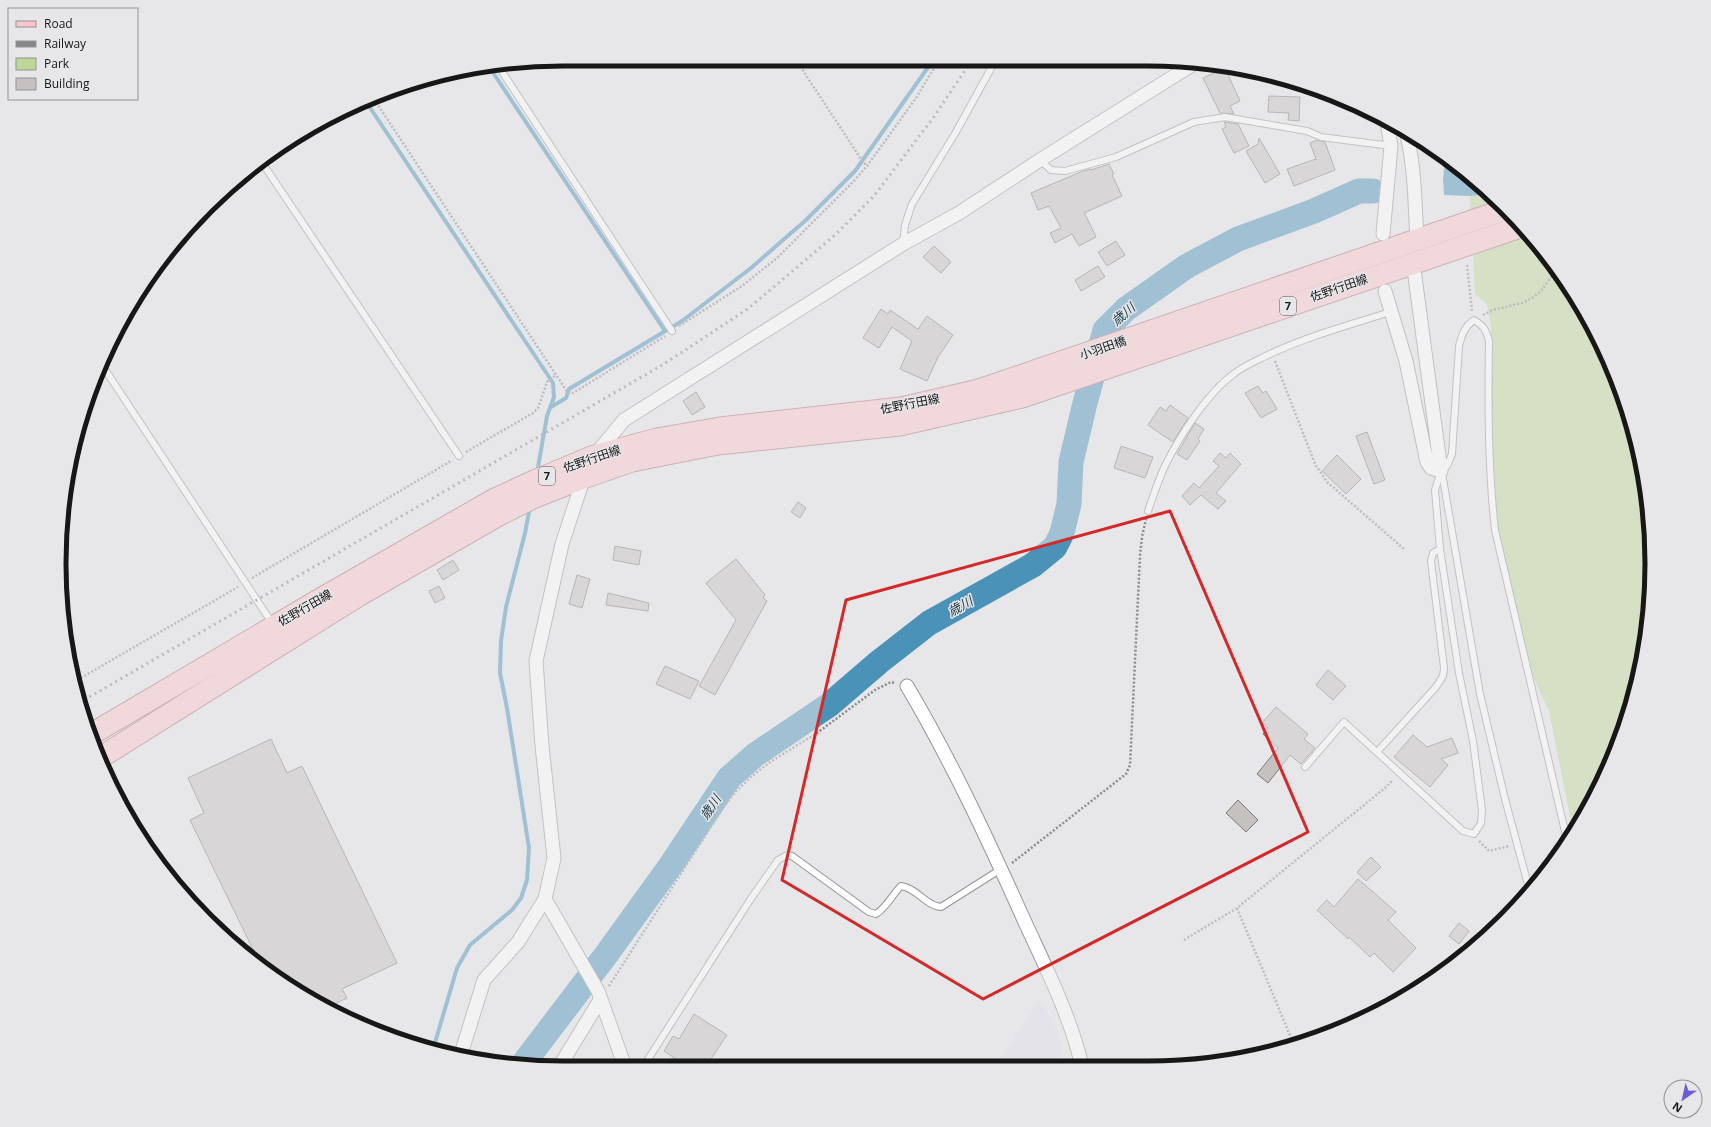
<svg xmlns="http://www.w3.org/2000/svg" width="1711" height="1127" viewBox="0 0 1711 1127" font-family="'Open Sans','Noto Sans JP',sans-serif">
<style>
.built{fill:#dfdee9}
.green{fill:#bed799}
.water{fill:#4a92b8}
.lines{fill:none;stroke-linecap:round;stroke-linejoin:round}
.stream{stroke:#4a92b8;stroke-width:4}
.river{stroke:#4a92b8;stroke-width:25}
.building{fill:#c5c1c0;stroke:#7c7978}
.lane-casing{stroke:#959598;stroke-width:8}
.street-casing{stroke:#959598;stroke-width:15}
.primary-casing{stroke:#a97075;stroke-width:23}
.path{stroke:#8c8c8e;stroke-width:2.5;stroke-dasharray:2 2;stroke-linecap:butt}
.lane{stroke:#fff;stroke-width:6}
.street{stroke:#fff;stroke-width:13}
.primary{stroke:#fac6ca;stroke-width:21}
.rail{stroke:#878789;stroke-width:3;stroke-dasharray:2 4;stroke-linecap:butt}
.marked{fill:none;stroke:#d62828;stroke-width:3;stroke-linejoin:round}
.labels{text-anchor:middle;stroke-width:3;stroke-linejoin:round;paint-order:stroke}
.shield{fill:#e7e7ea;stroke:#555557;stroke-width:1}
.shield-label{font-size:11px;font-weight:bold;fill:#171718}
.street-label{font-size:12px;fill:#171718;stroke:#e7e7ea}
.water-label{font-size:13px;font-style:italic;fill:#18394a;stroke:#e7e7ea}
.rim{fill:none;stroke:#171718;stroke-width:5}
</style>
<rect width="100%" height="100%" fill="#e7e7ea"/>
<polygon class="built" points="1040,999 1050,1017 1061,1041 1061,1066 996,1066"/>
<polygon class="green" points="1489,194 1548,256 1600,340 1635,433 1651,530 1648,629 1625,725 1585,816 1573,832 1549,711 1534,679 1495,530 1489,368 1491,326 1487,304 1475,294 1470,196"/>
<polygon class="water" points="1445,161 1480,184 1489,194 1470,196 1444,195 1443,179"/>
<g class="lines">
<g class="stream">
<polyline points="488,65 665,331"/>
<polyline points="367,103 553,383 554,397 547,416 537,473"/>
<polyline points="551,407 566,398 569,389 682,321 751,268 806,220 855,171 931,63"/>
<polyline points="434,1046 457,968 470,945 512,910 521,898 527,880 529,848 507,708 500,673 501,641 506,607 525,533 530,507"/>
</g>
<polyline class="river" points="523,1064 606,955 671,865 729,778 755,755 829,705 879,662 929,623 1033,565 1055,547 1062,533 1069,504 1071,462 1085,403 1105,330 1126,309 1187,266 1238,239 1314,211 1359,191 1373,191"/>
</g>
<g class="building">
<polygon points="1225,68 1240,101 1230,106 1234,114 1220,113 1203,78"/>
<polygon points="1269,96 1300,97 1299,121 1288,120 1289,113 1268,112"/>
<polygon points="1224,122 1238,124 1249,146 1234,153 1222,129 1226,127"/>
<polygon points="1259,138 1280,174 1265,183 1246,151 1258,144"/>
<polygon points="1317,140 1325,142 1335,170 1294,186 1287,169 1316,159 1310,143"/>
<polygon points="1109,164 1114,174 1112,175 1122,196 1084,213 1086,216 1096,237 1079,246 1072,234 1055,243 1050,233 1061,228 1049,206 1038,210 1031,193 1083,171 1091,169 1091,170"/>
<polygon points="1116,241 1125,255 1107,266 1098,252"/>
<polygon points="934,246 951,262 941,273 923,257"/>
<polygon points="1098,266 1105,277 1081,291 1075,280"/>
<polygon points="881,309 888,314 890,310 918,329 927,316 953,335 938,357 927,381 900,369 912,341 892,327 879,348 863,338"/>
<polygon points="1258,386 1263,393 1266,391 1277,409 1261,418 1245,393"/>
<polygon points="696,392 705,407 692,415 683,401"/>
<polygon points="1170,405 1188,418 1173,442 1148,425 1160,407 1166,411"/>
<polygon points="1195,423 1204,429 1198,439 1200,441 1187,460 1177,454"/>
<polygon points="1367,432 1385,480 1374,484 1356,436"/>
<polygon points="1121,446 1153,457 1145,478 1114,468"/>
<polygon points="1220,453 1226,458 1230,453 1241,464 1216,493 1226,501 1218,509 1201,495 1190,505 1182,496 1194,483 1199,488 1219,466 1213,461"/>
<polygon points="1337,455 1361,479 1346,494 1322,471"/>
<polygon points="798,502 806,508 800,518 791,512"/>
<polygon points="615,546 641,551 639,565 613,560"/>
<polygon points="736,559 765,595 763,598 767,601 715,695 699,686 736,620 706,583"/>
<polygon points="453,560 459,570 443,580 437,570"/>
<polygon points="577,575 590,579 582,608 569,604"/>
<polygon points="439,586 445,598 435,603 429,591"/>
<polygon points="608,593 649,603 648,611 606,605"/>
<polygon points="665,666 699,681 690,699 656,684"/>
<polygon points="1328,670 1346,686 1333,700 1316,685"/>
<polygon points="1276,707 1308,734 1304,739 1315,748 1301,764 1290,755 1268,783 1257,774 1278,748 1263,734 1268,728 1262,723"/>
<polygon points="1413,735 1427,747 1452,738 1458,753 1441,759 1448,765 1430,787 1394,757"/>
<polygon points="271,739 287,773 302,766 397,963 342,989 347,998 327,1008 323,998 315,1002 311,1000 260,964 190,820 204,813 188,778"/>
<polygon points="1238,800 1258,820 1246,832 1226,813"/>
<polygon points="1371,857 1381,867 1366,881 1357,872"/>
<polygon points="1358,879 1396,912 1388,920 1416,948 1393,972 1374,953 1370,957 1349,937 1348,939 1317,910 1327,900 1334,907"/>
<polygon points="1459,923 1469,931 1459,944 1449,936"/>
<polygon points="694,1014 727,1035 709,1062 704,1058 699,1065 685,1065 664,1051 673,1036 679,1039"/>
</g>
<g class="lines">
<g class="lane-casing">
<g id="lane">
<polyline points="497,64 672,331"/>
<polyline points="1040,160 1051,170 1065,171 1116,157 1194,122 1225,117 1307,131 1321,137 1391,146"/>
<polyline points="261,161 459,456"/>
<polyline points="903,244 905,225 912,204 956,132 994,63"/>
<polyline points="102,365 272,623"/>
<polyline points="1442,473 1480,694 1505,799 1530,892"/>
<path d="M1148,511C1153,497 1158,481 1164,468C1179,437 1207,393 1235,373C1245,365 1258,360 1270,354C1308,336 1350,325 1390,312"/>
<polyline points="1377,752 1436,687 1443,676 1444,668 1431,561 1433,553 1440,549"/>
<path d="M1305,767L1344,722L1463,831L1474,834L1481,823L1482,810L1473,741L1459,673L1440,549L1435,490L1441,471L1447,466L1452,454L1459,346C1462,335 1464,327 1474,320C1484,326 1486,330 1489,341C1488,404 1488,467 1495,530L1567,840"/>
<path d="M645,1064L750,900L778,860L787,855L792,856L869,912L876,914C887,907 892,895 901,886C917,888 926,906 941,907L1001,869"/>
</g>
</g>
<g class="street-casing">
<g id="street">
<path d="M1407,135C1415,170 1415,205 1417,240"/>
<polyline points="1383,234 1391,146 1387,122"/>
<polyline points="1385,291 1406,361 1427,462 1431,468 1441,471 1413,262"/>
<polyline points="595,455 624,420 903,244 959,213 1040,160 1195,63"/>
<path d="M907,686C952,762 988,840 1024,920C1046,968 1070,1015 1082,1066"/>
<polyline points="545,899 598,991 624,1064"/>
<polyline points="461,1054 484,980 518,942 545,899 554,858 542,746 536,661 562,544 585,474"/>
<polyline points="561,1064 600,1000"/>
</g>
</g>
<g class="primary-casing">
<g id="primary">
<polyline points="90,735 317,601 493,500 534,481 594,456 657,439 720,428 901,408 979,390 1504,210"/>
<polyline points="98,759 358,596 499,515 535,497 583,478 632,461 718,444 900,425 1022,397 1520,227"/>
</g>
</g>
<g class="path">
<polyline points="798,63 861,159 867,166"/>
<polyline points="374,99 568,393 573,393 665,336"/>
<polyline points="1467,265 1472,311"/>
<polyline points="1483,315 1493,310 1522,303 1532,298 1541,291 1556,270"/>
<polyline points="679,326 742,286 777,258 851,184 867,166 916,98 937,63"/>
<polyline points="1275,361 1315,464 1327,482 1404,549"/>
<polyline points="466,452 533,413 538,408 547,382 556,375"/>
<polyline points="252,578 451,461"/>
<polyline points="74,682 238,587"/>
<polyline points="1479,841 1489,851 1509,846"/>
<polyline points="1012,863 1126,774 1130,765 1140,556 1142,537 1146,519"/>
<polyline points="1237,908 1294,1045"/>
<polyline points="1184,940 1237,908 1385,788 1393,780"/>
<polyline points="609,986 723,808 737,790 751,777 770,762 817,733 875,690 891,682 895,683"/>
</g>
<use href="#lane" class="lane"/>
<use href="#street" class="street"/>
<use href="#primary" class="primary"/>
<polyline class="rail" points="79,703 664,364 749,308 835,235 874,196 933,118 970,63"/>
</g>
<path d="M0 0H1711V1127H0ZM1170,511L1308,832L983,999L782,880L846,600Z" fill="#e7e7ea" fill-opacity=".55" fill-rule="evenodd"/>
<path class="marked" d="M1170,511L1308,832L983,999L782,880L846,600Z"/>
<g class="labels">
<g class="shield">
<rect x="1280" y="297" width="16" height="18" rx="3"/>
<rect x="539" y="467" width="16" height="18" rx="3"/>
</g>
<g class="shield-label">
<text x="1288" y="310">7</text>
<text x="547" y="480">7</text>
</g>
<g class="street-label">
<text transform="translate(1339 288) rotate(-19)" y="4">佐野行田線</text>
<text transform="translate(1103 348) rotate(-19)" y="4">小羽田橋</text>
<text transform="translate(910 404) rotate(-11)" y="4">佐野行田線</text>
<text transform="translate(592 459) rotate(-19)" y="4">佐野行田線</text>
<text transform="translate(305 608) rotate(-30)" y="4">佐野行田線</text>
</g>
<g class="water-label">
<text transform="translate(1123 314) rotate(-41)" y="5">歳川</text>
<text transform="translate(960 606) rotate(-29)" y="5">歳川</text>
<text transform="translate(710 807) rotate(-56)" y="5">歳川</text>
</g>
</g>
<path d="M0 0H1711V1127H0ZM563 66H1148A497 497 0 0 1 1645 563V564A497 497 0 0 1 1148 1061H563A497 497 0 0 1 66 564V563A497 497 0 0 1 563 66Z" fill="#e7e7ea" fill-rule="evenodd"/>
<path class="rim" d="M563 66H1148A497 497 0 0 1 1645 563V564A497 497 0 0 1 1148 1061H563A497 497 0 0 1 66 564V563A497 497 0 0 1 563 66Z"/>
<rect x="8" y="8" width="130" height="92" fill="#e7e7ea" stroke="#949496"/>
<rect x="16" y="21" width="20" height="6" fill="#fac6ca" stroke="#949496"/>
<text x="44" y="28" font-size="12" fill="#171718">Road</text>
<rect x="16" y="41" width="20" height="6" fill="#878789" stroke="#949496"/>
<text x="44" y="48" font-size="12" fill="#171718">Railway</text>
<rect x="16" y="58" width="20" height="12" fill="#bed799" stroke="#949496"/>
<text x="44" y="68" font-size="12" fill="#171718">Park</text>
<rect x="16" y="78" width="20" height="12" fill="#c5c1c0" stroke="#949496"/>
<text x="44" y="88" font-size="12" fill="#171718">Building</text>
<g transform="translate(1683 1099) rotate(214)"><circle r="19" fill="#e7e7ea" stroke="#949496"/>
<path d="M0-3L7 15L0 10L-7 15Z" fill="#6c5ed8"/>
<text y="-6" font-size="11" font-weight="bold" text-anchor="middle" fill="#171718">N</text>
</g>
</svg>
